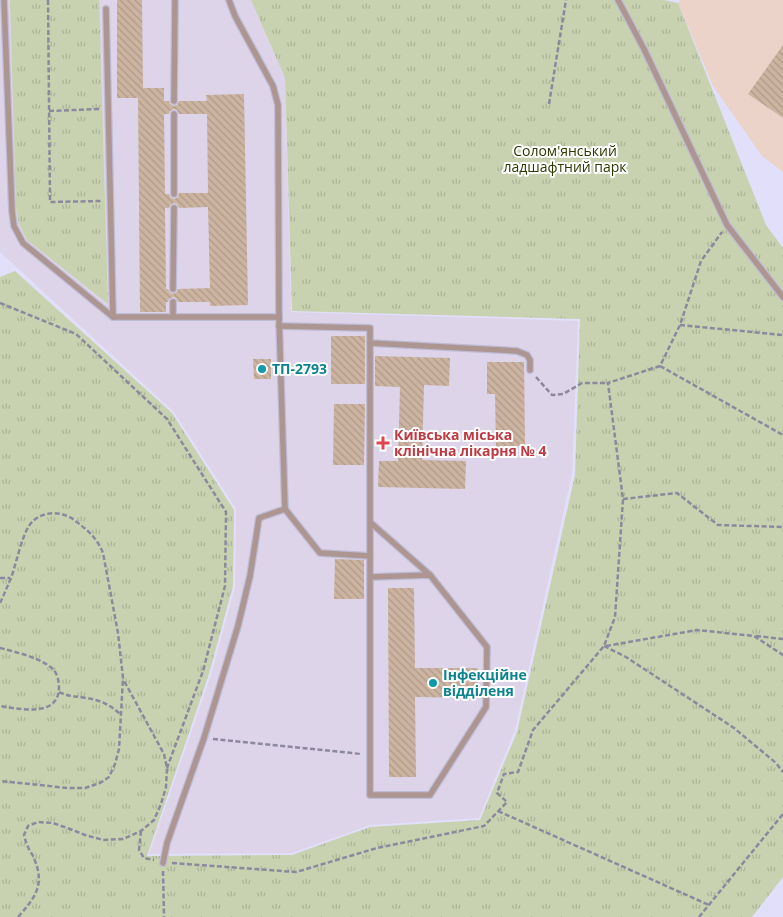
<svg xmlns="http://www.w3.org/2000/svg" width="783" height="917" viewBox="0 0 783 917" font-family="'Open Sans',sans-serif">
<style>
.commercial{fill:#ebd3c9}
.medical{fill:#ddd4e9}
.park{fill:url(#park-tufts)}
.building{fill:url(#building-back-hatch);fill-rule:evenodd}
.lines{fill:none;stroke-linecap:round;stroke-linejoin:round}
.lane-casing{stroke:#bebbd4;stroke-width:8}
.path{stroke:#8c899e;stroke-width:2.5;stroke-dasharray:5 2.5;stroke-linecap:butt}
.lane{stroke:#ad9692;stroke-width:5.5}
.culture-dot{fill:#0f9aa8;stroke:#fff;stroke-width:2}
.health-dot{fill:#e0444e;stroke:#fff;stroke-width:2}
.labels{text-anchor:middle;stroke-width:4;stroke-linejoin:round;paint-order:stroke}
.park-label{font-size:14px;fill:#2e3802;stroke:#fff}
.culture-label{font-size:14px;font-weight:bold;fill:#0d838f;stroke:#fff;text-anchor:start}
.health-label{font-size:14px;font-weight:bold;fill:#be3a42;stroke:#fff;text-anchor:start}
</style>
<defs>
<pattern id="park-tufts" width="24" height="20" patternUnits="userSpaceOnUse" patternTransform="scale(1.25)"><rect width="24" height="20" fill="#c8d2b0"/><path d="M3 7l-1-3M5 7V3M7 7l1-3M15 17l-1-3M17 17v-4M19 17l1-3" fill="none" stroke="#abb497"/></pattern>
<pattern id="building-back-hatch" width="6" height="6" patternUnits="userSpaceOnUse" patternTransform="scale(1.25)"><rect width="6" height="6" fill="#ccb4a1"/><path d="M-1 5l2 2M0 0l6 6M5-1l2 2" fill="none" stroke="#ae9a8a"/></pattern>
</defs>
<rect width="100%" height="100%" fill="#e2dffb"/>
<polygon class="commercial" points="680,0 783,0 783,172 762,156 713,86 678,3"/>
<polygon class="medical" points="0,0 251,0 285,78 291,312 578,321 572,474 515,730 479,818 370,825 292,853 149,854 211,675 235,587 236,509 174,412 0,252"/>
<g class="park">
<polygon points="10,0 99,0 108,304 27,240 19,224 16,208"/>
<polygon points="251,0 664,0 678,3 766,225 783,248 783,877 752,917 0,917 0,277 15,271 172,413 234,510 233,586 209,674 147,856 292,855 370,827 480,820 517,732 575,475 580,319 292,311 285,78"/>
</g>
<g class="building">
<path d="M117,0H142L143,88H164V101H169L170,104L173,106L177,105L179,101H207L206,95L244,94L248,305L210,306V302H178L176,298L173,297L169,299L168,302H166V312H140L138,98H117ZM174,109L177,110L179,114H207L208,193H179L178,197L174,199L171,198L169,194H165L164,114H169L170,111ZM174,203L177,204L179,208L208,207L210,288L178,289L177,292L173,294L170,293L168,289H166L165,208H169L170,205Z"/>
<polygon points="783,45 783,118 748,94"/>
<rect x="331" y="336" width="34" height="48"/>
<polygon points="375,356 450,358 449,386 424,385 422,460 466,461 465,489 378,487 379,461 398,461 400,387 375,386"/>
<polygon points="253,359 271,359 271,379 254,379"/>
<polygon points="487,362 524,362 525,446 496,447 495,394 487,394"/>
<polygon points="334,404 365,404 364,465 333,465"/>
<polygon points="335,559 364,560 364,599 334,599"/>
<polygon points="388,588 414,588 415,668 478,668 478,698 415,697 416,777 389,777"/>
</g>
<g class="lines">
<g class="lane-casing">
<g id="lane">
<polyline points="4,0 12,211 14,226 23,243 113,317 279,317"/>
<polyline points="229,0 235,16 273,86 278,105 279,317 285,509 320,553 370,556"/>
<polyline points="618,0 644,49 727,225 783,297"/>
<polyline points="106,9 113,317"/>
<polyline points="174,101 175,0"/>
<polyline points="174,194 174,114"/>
<polyline points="173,289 174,208"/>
<polyline points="173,302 173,317"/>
<polyline points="279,326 370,328 370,343 517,351 527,355 530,360 530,370"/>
<polyline points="370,343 370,577 430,575 487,647 486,707 430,795 370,795 370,577"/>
<polyline points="371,523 430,575"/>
<polyline points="163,863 167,843 204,738 238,626 250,576 259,518 285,509"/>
</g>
</g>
<g class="path">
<polyline points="48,0 50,202 101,201"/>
<polyline points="549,104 566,0"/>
<polyline points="49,111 100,109"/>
<polyline points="0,303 76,334 167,419 226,512 225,586 203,671 167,768"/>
<polyline points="680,325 783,335"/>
<polyline points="660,366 783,435"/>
<polyline points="536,377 552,395 563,394 582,383 608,383"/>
<polyline points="623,499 677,493 718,525 783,527"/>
<polyline points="0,578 10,578"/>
<path d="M0,603C4,595 7,587 11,578C16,565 23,529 33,521C44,511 61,511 73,519C87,530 96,536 103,553L118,633L123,678L119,749L115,764L109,777L100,783L85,788H68L0,781"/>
<polyline points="756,636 783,639"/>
<polyline points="604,646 626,657 734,728 776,763 783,772"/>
<polyline points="606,646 697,630 754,636 783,655"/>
<path d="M0,648C16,652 41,658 53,669C57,673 59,681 59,687C59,718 20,709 0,706"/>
<path d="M59,692C69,697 76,696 86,698C100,700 111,705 121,715"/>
<polyline points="213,739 361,754"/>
<polyline points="498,811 709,905"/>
<polyline points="141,831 139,850 144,858 154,860"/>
<polyline points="172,863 296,872 377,848 484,826 507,802 497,793 504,774 518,772 533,730 604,646 615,617 623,499 608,383 660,366 680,325 701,261 722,232"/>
<polyline points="163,871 164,917"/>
<path d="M18,917C34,899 45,886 35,861C34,856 30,852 28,847C26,843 25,839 24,835L28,826L38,822L53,823L70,829L85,835L103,840L123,839L141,831L154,820L161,804L166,787L167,768L164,754L123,679"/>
<polyline points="699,917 783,814"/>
</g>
<use href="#lane" class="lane"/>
</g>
<g class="culture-dot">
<circle cx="262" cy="369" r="5"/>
<circle cx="433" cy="683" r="5"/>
</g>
<path class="health-dot" d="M380.5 435.5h5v5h5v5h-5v5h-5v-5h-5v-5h5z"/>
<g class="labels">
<g class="park-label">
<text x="565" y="156">Солом'янський<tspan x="565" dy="16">ладшафтний парк</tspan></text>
</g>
<g class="culture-label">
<text x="272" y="374">ТП-2793</text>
<text x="443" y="680">Інфекційне<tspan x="443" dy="16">відділеня</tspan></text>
</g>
<g class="health-label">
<text x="394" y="440">Київська міська<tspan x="394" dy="16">клінічна лікарня № 4</tspan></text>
</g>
</g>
</svg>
